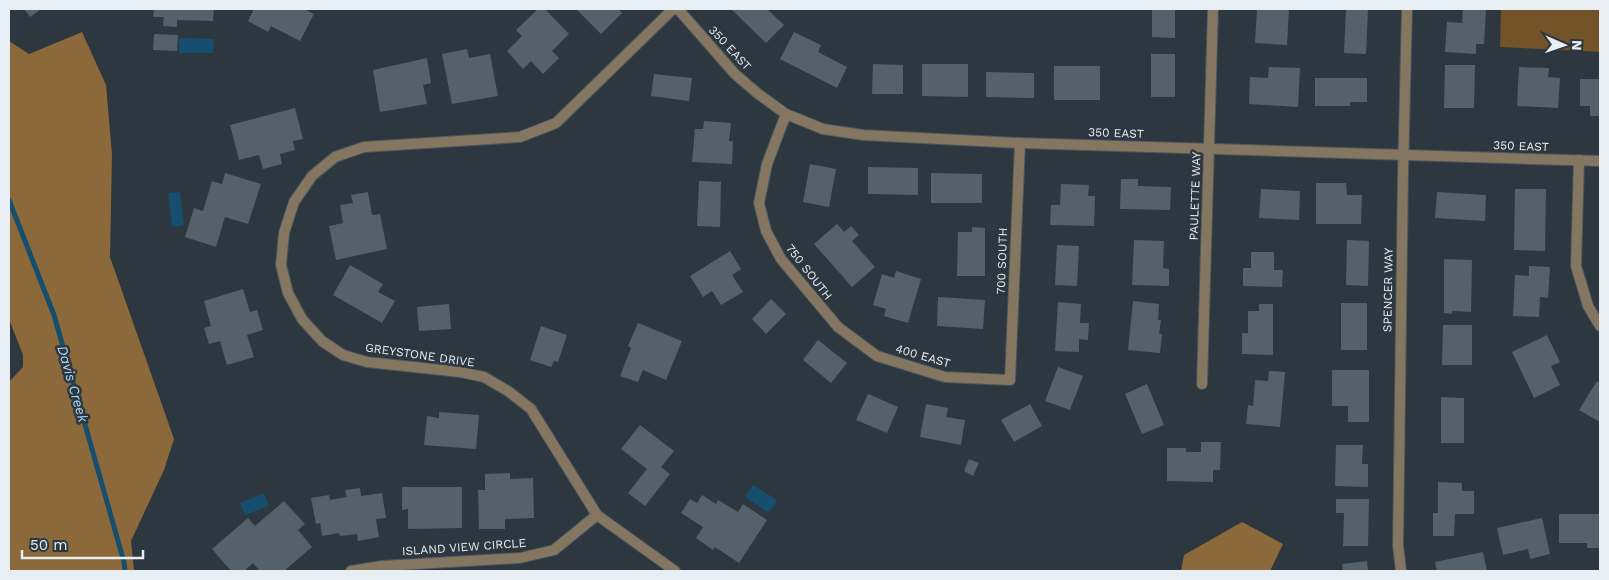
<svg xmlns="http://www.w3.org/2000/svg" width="1609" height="580" viewBox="0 0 1609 580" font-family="'Work Sans',sans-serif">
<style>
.green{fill:#715327}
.forest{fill:#8b693a}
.water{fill:#164e6d}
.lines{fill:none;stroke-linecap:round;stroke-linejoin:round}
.stream{stroke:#164e6d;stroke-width:5}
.building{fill:#55616a}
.minor-casing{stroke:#4a545c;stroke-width:12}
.minor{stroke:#857662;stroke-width:10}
.labels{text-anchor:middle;stroke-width:5;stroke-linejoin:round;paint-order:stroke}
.street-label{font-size:12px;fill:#e8eff4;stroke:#2c373f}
.water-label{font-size:14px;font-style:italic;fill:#acdaf9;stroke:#2c373f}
</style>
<rect width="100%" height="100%" fill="#2c373f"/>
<polygon class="green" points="1501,9 1600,9 1600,52 1500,47"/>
<g class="forest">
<polygon points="82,32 106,85 112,155 110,257 174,439 164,470 131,541 134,571 9,571 9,382 23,367 23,355 9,319 9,41 29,54"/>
<polygon points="1242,522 1283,544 1270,571 1181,571 1184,555"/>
</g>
<g class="water">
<polygon points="179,38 214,39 213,53 179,53"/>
<polygon points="180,192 184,225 172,227 168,193"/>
<polygon points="753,485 777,500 769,513 745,497"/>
<polygon points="264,493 269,506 245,515 240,503"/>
</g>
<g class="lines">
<polyline class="stream" points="9,200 54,315 124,562 125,571"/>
</g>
<g class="building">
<polygon points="24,9 41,9 30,17"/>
<polygon points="154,9 214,9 213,21 177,20 177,27 163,26 164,17 153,17"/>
<polygon points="254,9 304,9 314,14 300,41 271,26 268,32 248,21"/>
<polygon points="538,9 545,9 569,34 552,51 559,58 543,74 531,61 523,69 507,51 522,36 516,30"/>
<polygon points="576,9 618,9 622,13 601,34"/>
<polygon points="731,9 767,9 784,25 766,43"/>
<polygon points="1152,9 1175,9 1175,38 1152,37"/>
<polygon points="1257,9 1289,9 1287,45 1255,43"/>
<polygon points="1346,9 1368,9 1366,54 1344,53"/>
<polygon points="1463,9 1486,9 1484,44 1476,44 1476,54 1445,52 1447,22 1462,23"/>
<polygon points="794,32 821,45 818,52 847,67 837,88 780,59"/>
<polygon points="154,34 178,35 177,51 153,50"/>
<polygon points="467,49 469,58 490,54 498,96 452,104 442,54"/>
<rect x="1151" y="54" width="24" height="43"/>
<polygon points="427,58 431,83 423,85 427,104 380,112 373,70"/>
<polygon points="873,64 903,65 903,94 872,94"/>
<polygon points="922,64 968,64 968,97 922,96"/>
<polygon points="1445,65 1475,65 1474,108 1444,108"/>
<rect x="1054" y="66" width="46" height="34"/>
<polygon points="1269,67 1300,68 1298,107 1249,104 1250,77 1268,78"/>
<polygon points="1519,67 1549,68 1548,77 1560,78 1558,108 1517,106"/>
<polygon points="986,72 1034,73 1034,98 986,97"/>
<polygon points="654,74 692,78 689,101 651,96"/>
<polygon points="1315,78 1367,78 1367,102 1350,102 1350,106 1315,106"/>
<polygon points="1580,79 1600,79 1600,116 1590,116 1590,106 1580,106"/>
<polygon points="295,108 303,139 293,141 295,150 280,154 282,164 263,169 259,155 239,160 230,125"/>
<polygon points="704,121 731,123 729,141 733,141 732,164 692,162 695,129 703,129"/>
<polygon points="810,164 836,169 829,207 803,202"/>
<polygon points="868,167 918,168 918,195 868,194"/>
<polygon points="225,173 261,184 248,224 225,217 216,247 185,237 194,208 203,211 212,181 222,184"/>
<polygon points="931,173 982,174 982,203 931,203"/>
<polygon points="1121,179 1138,179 1138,186 1171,187 1170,210 1120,209"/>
<polygon points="699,181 721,182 720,227 697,226"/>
<polygon points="1316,183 1346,183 1347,195 1362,195 1361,224 1316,224"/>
<polygon points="1061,184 1089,185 1088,196 1095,196 1094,226 1050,225 1051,205 1060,205"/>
<polygon points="1261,189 1300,191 1299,220 1259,218"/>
<polygon points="1515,189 1546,189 1545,251 1514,250"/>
<polygon points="368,192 372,215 380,214 387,249 336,260 329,226 343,223 340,205 353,203 351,195"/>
<polygon points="1437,192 1486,195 1485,221 1435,218"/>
<polygon points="837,224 844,232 851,226 859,235 852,241 875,267 852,287 814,244"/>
<polygon points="972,227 985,228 985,276 957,276 958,232 972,232"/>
<polygon points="1134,240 1164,241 1163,268 1169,269 1169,286 1132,285"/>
<polygon points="1347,240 1369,241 1368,286 1346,285"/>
<polygon points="1057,245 1079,246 1077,286 1055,285"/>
<polygon points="730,251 741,269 732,275 743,292 721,305 712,291 703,297 690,276"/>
<polygon points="1251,252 1274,252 1274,270 1283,270 1282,287 1243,286 1243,268 1251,268"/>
<polygon points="1444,259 1472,260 1471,312 1452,311 1452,314 1444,313"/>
<polygon points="350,265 383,284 378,292 395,301 382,323 333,295"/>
<polygon points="1529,266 1550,267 1548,298 1540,297 1539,317 1513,316 1515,275 1529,276"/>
<polygon points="896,271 921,279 908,323 884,316 886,309 873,305 882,274 894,278"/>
<polygon points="243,289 250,312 257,310 263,330 247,335 254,357 227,365 220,341 209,344 204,328 211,326 204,301"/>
<polygon points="938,297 985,300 983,329 937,326"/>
<polygon points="771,299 786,314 766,334 752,319"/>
<polygon points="1133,301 1159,304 1158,320 1161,320 1159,334 1162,334 1160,353 1128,350"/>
<polygon points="1058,302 1081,304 1080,323 1089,323 1088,340 1079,339 1079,352 1055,351"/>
<rect x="1341" y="303" width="26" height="47"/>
<polygon points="449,304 451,329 419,331 417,307"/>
<polygon points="1259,304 1273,304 1273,355 1242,354 1242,333 1248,333 1248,311 1259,311"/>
<polygon points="638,323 682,341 666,380 643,370 638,382 620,376 631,348 628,346"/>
<polygon points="1443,325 1472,325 1472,365 1442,365"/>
<polygon points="541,326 567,335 558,362 554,361 551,367 530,360"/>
<polygon points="1547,335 1560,362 1551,366 1560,385 1534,398 1512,352"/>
<polygon points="818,340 847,363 831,383 803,360"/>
<polygon points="1058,367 1083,376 1070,410 1045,401"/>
<polygon points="1332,370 1369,370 1369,422 1348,422 1348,406 1332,406"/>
<polygon points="1269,371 1285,372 1280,427 1246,424 1248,405 1253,406 1255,380 1268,381"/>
<polygon points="1597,381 1600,383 1600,422 1579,410"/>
<polygon points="1147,384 1164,425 1142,434 1125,394"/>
<polygon points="868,394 898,407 887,433 856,420"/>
<polygon points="1441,397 1464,398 1464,443 1441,443"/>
<polygon points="926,404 948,408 946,417 965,420 961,445 920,437"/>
<polygon points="1030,404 1042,426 1014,442 1001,420"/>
<polygon points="439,412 479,415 476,449 424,445 427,416 439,418"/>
<polygon points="640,425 674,451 661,467 670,474 645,506 628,493 647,469 621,449"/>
<polygon points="1201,442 1221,442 1220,470 1213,470 1213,482 1167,481 1167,448 1186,448 1186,452 1201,452"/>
<polygon points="1336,445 1363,445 1362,464 1368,464 1368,487 1335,486"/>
<polygon points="969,459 979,463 973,476 964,471"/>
<polygon points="510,473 510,479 533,478 534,518 505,519 505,529 479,529 478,490 485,490 485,474"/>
<polygon points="1438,482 1462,483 1462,491 1474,491 1474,514 1455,514 1454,536 1433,536 1433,513 1438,513"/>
<polygon points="402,487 462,487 462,528 408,529 408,509 402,510"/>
<polygon points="360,488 361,496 382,493 386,518 376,519 379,537 358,541 357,534 340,536 339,533 322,536 320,523 316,524 311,498 329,495 330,500 347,497 345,490"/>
<polygon points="702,495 716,504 718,500 738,512 743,504 767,520 739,563 715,547 713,550 696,538 703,527 681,513 690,499 697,503"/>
<polygon points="1336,499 1369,499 1368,546 1343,546 1344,513 1336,513"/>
<polygon points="284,501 305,524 298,530 312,547 284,571 260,571 253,563 244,571 231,571 212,549 248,518 255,526"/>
<polygon points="1559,514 1600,514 1600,548 1587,548 1587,543 1559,543"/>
<polygon points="1542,518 1550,554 1530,559 1528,549 1503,555 1497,528"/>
<polygon points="1483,552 1487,571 1437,571 1435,562"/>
<polygon points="1367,561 1368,571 1343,571 1342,564"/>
</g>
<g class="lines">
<g class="minor-casing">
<g id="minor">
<polyline points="673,9 556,123 520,137 364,147 335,157 312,176 294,202 284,233 281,265 288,293 302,319 322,341 343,355 367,362 460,372 484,377 508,391 531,409 597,515 675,571"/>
<polyline points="678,9 735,74 757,93 786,114 823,129 863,135 1020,143 1600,161"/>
<polyline points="786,114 767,164 759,203 766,231 781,259 838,327 877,356 945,377 1010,380 1020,143"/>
<polyline points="1579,160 1576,266 1588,306 1600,326"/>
<polyline points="1202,384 1213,9"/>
<polyline points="351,571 382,566 520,558 554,550 597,515"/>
<polyline points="1401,571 1398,545 1403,173 1407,9"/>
</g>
</g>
<use href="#minor" class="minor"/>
</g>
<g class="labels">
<g class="street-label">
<text transform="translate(730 48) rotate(47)" y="4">350 EAST</text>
<text transform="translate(1116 133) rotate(2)" y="4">350 EAST</text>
<text transform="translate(1521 146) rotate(2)" y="4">350 EAST</text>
<text transform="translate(1195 196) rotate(-88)" y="4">PAULETTE WAY</text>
<text transform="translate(1002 261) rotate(-88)" y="4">700 SOUTH</text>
<text transform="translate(809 272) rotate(52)" y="4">750 SOUTH</text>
<text transform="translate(1388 290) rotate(-89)" y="4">SPENCER WAY</text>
<text transform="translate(420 355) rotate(8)" y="4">GREYSTONE DRIVE</text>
<text transform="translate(923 356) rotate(16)" y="4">400 EAST</text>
<text transform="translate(464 547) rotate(-4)" y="4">ISLAND VIEW CIRCLE</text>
</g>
<g class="water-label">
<text transform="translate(73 384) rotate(74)" y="5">Davis Creek</text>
</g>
</g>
<rect width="1609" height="580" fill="none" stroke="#e8eff4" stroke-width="20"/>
<g transform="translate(1564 45) rotate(92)" stroke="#2c373f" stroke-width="4" paint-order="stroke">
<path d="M0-4L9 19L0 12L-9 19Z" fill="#e8eff4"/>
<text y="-8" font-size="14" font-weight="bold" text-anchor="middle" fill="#e8eff4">N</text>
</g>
<path d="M22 550v8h121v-8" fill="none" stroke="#e8eff4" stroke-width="2.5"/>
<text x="30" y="550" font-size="15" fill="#e8eff4" stroke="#2c373f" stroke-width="4" paint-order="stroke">50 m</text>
</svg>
